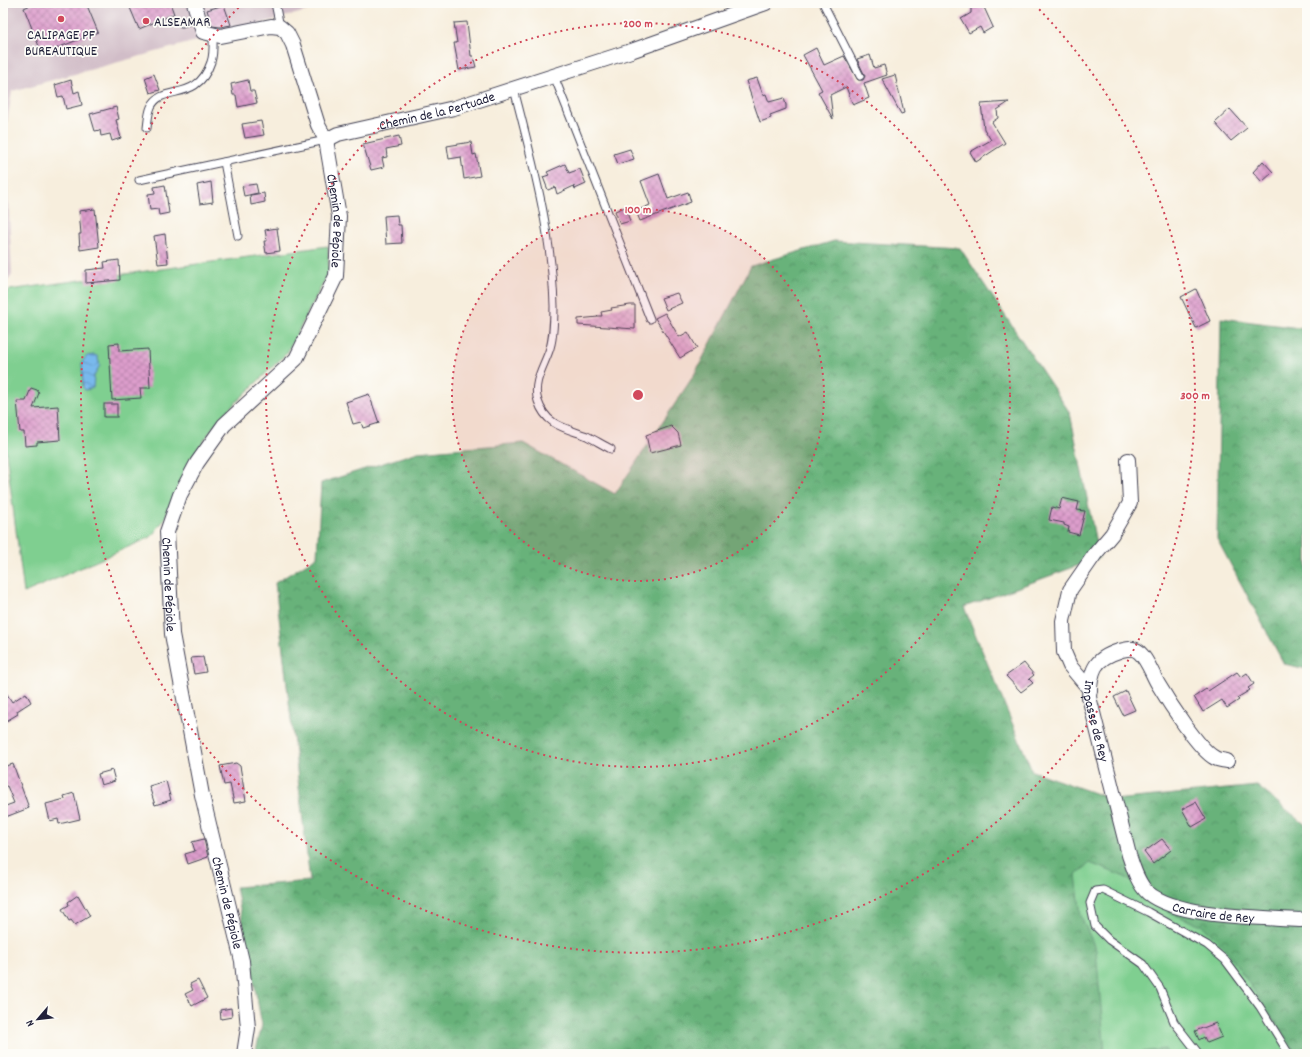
<svg xmlns="http://www.w3.org/2000/svg" width="1310" height="1057" viewBox="0 0 1310 1057" font-family="Dekko,sans-serif">
<style>
.industrial{fill:#d1bdc8}
.forest{fill:url(#forest-crowns);stroke:#446a5a}
.green{fill:#7fcf90;stroke:#507866}
.water{fill:url(#water-waves);stroke:#4e6e94}
.building{fill:url(#building-cross-hatch)}
.lines{fill:none;stroke-linecap:round;stroke-linejoin:round}
.lane-casing{stroke:#424153;stroke-width:9}
.street-casing{stroke:#424153;stroke-width:16}
.lane{stroke:#fff;stroke-width:7}
.street{stroke:#fff;stroke-width:14}
.ring{fill:none;stroke:#d1495b;stroke-width:2;stroke-dasharray:2 4}
.poi-dot{fill:#d1495b;stroke:#fdfcf7;stroke-width:1.5}
.labels{text-anchor:middle;stroke-width:3.5;stroke-linejoin:round;paint-order:stroke}
.poi-label{font-size:14px;fill:#22223b;stroke:#fdfcf7;text-anchor:start}
.street-label{font-size:14px;fill:#22223b;stroke:#fdfcf7}
.centre{fill:#d1495b;stroke:#fdfcf7;stroke-width:2}
.ring-label{font-size:12px;text-anchor:middle;font-weight:bold;fill:#d1495b;stroke:#fdfcf7;stroke-width:3.5;stroke-linejoin:round;paint-order:stroke}
</style>
<defs>
<pattern id="forest-crowns" width="20" height="18" patternUnits="userSpaceOnUse"><rect width="20" height="18" fill="#67b27a"/><path d="M2 6a3 3 0 1 1 6 0M12 15a3 3 0 1 1 6 0" fill="none" stroke="#549065"/></pattern>
<pattern id="water-waves" width="16" height="10" patternUnits="userSpaceOnUse"><rect width="16" height="10" fill="#79b9ed"/><path d="M0 5q4-4 8 0t8 0" fill="none" stroke="#6396c1"/></pattern>
<pattern id="building-cross-hatch" width="8" height="8" patternUnits="userSpaceOnUse"><rect width="8" height="8" fill="#dd9ecc"/><path d="M0 0l8 8M0 8l8-8" fill="none" stroke="#b380a7"/></pattern>
</defs>
<rect width="100%" height="100%" fill="#fdfcf7"/>
<filter id="ink" filterUnits="userSpaceOnUse"><feTurbulence type="fractalNoise" baseFrequency=".025" numOctaves="2"/><feDisplacementMap in="SourceGraphic" scale="8" xChannelSelector="R" yChannelSelector="G"/><feConvolveMatrix kernelMatrix="1 2 1 2 8 2 1 2 1" color-interpolation-filters="sRGB"/></filter>
<filter id="wash" filterUnits="userSpaceOnUse"><feTurbulence type="fractalNoise" baseFrequency=".012" numOctaves="4" result="noise"/><feDisplacementMap in="SourceGraphic" scale="16" xChannelSelector="R" yChannelSelector="G"/><feGaussianBlur stdDeviation="0.9" result="paint"/><feColorMatrix in="noise" values="0 0 0 0 0 0 0 0 0 0 0 0 0 0 0 0 0 1.4 0 .05"/><feComposite in="paint" operator="in"/></filter>
<g filter="url(#wash)">
<rect width="100%" height="100%" fill="#f7eedd"/>
<polygon class="industrial" points="3,3 336,3 12,91 5,135 12,275 3,287"/>
<g class="forest">
<polygon points="834,241 960,248 1070,413 1099,558 964,607 1032,771 1114,800 1257,786 1307,826 1307,1054 255,1054 262,1025 236,887 310,881 275,583 317,557 321,483 418,452 523,443 615,494 694,375 751,266"/>
<polygon points="1221,318 1307,329 1307,669 1284,664 1217,539"/>
</g>
<g class="green">
<polygon points="328,246 329,272 287,353 220,418 188,463 164,520 151,537 24,593 3,429 3,298 9,290"/>
<polygon points="1090,863 1125,877 1170,913 1203,926 1225,948 1297,1054 1167,1054 1165,1049 1126,1054 1105,1054 1096,950 1081,916 1076,875"/>
</g>
<polygon class="water" points="94,355 97,356 100,365 94,376 93,388 85,390 83,388 82,362 87,356"/>
<g id="blocks">
<g class="building">
<polygon points="35,3 86,3 98,32 42,54 24,8"/>
<polygon points="128,3 170,3 174,14 139,29"/>
<polygon points="971,3 982,3 993,27 983,33 980,27 969,33 961,19 971,13"/>
<polygon points="224,5 231,25 220,27 212,26 207,10"/>
<polygon points="467,22 471,56 473,56 476,67 459,70 454,43 457,43 454,23"/>
<polygon points="816,48 824,65 844,56 858,80 863,80 865,76 857,59 870,55 874,68 884,65 887,75 864,83 869,98 853,105 846,87 830,95 833,119 818,92 822,90 803,55"/>
<polygon points="154,74 160,90 150,93 145,78"/>
<polygon points="895,75 904,113 901,114 882,79"/>
<polygon points="757,78 763,95 766,94 769,102 784,98 786,105 786,109 770,115 771,118 760,122 746,81"/>
<polygon points="71,80 74,93 79,91 82,105 66,109 63,96 58,97 55,85"/>
<polygon points="248,80 250,91 254,91 257,103 238,107 236,95 233,95 231,84"/>
<polygon points="1009,102 997,110 998,118 992,122 1005,143 976,162 970,152 991,140 984,129 981,104"/>
<polygon points="116,107 119,119 116,120 121,138 112,141 110,134 101,136 100,130 95,131 90,114"/>
<polygon points="1230,109 1247,128 1231,141 1215,123"/>
<polygon points="261,121 264,135 245,138 242,124"/>
<polygon points="399,136 401,146 386,149 387,157 382,158 384,167 371,170 363,144"/>
<polygon points="471,142 473,155 476,154 480,176 464,179 461,157 449,159 447,146"/>
<polygon points="630,149 634,159 618,164 614,154"/>
<polygon points="1263,161 1273,172 1262,182 1253,172"/>
<polygon points="565,164 569,173 580,169 586,184 575,189 574,186 557,194 555,187 548,190 543,177 549,175 547,172"/>
<polygon points="659,174 668,199 688,192 691,202 640,221 636,211 650,205 641,181"/>
<polygon points="211,182 213,202 200,204 197,185"/>
<polygon points="256,184 258,193 244,196 242,186"/>
<polygon points="165,185 169,213 159,215 158,209 150,210 148,194 155,193 154,187"/>
<polygon points="264,193 265,202 251,205 250,195"/>
<polygon points="625,207 630,221 620,224 615,211"/>
<polygon points="95,209 99,247 80,250 79,234 81,234 79,211"/>
<polygon points="397,215 398,225 401,225 402,243 386,244 384,216"/>
<polygon points="277,228 280,251 266,253 264,241 267,241 265,230"/>
<polygon points="165,234 168,263 158,264 154,236"/>
<polygon points="119,260 120,280 86,283 86,270 105,268 104,262"/>
<polygon points="1196,289 1210,321 1196,328 1181,297"/>
<polygon points="677,293 682,303 666,310 661,298"/>
<polygon points="630,305 635,305 635,329 578,325 578,319 598,317 597,316 602,316 601,312 612,310 611,308"/>
<polygon points="665,313 679,337 688,332 697,348 680,358 655,318"/>
<polygon points="119,343 119,351 148,349 150,388 140,388 141,398 112,400 109,344"/>
<polygon points="31,388 37,390 39,393 33,408 58,406 60,440 37,442 37,445 25,446 24,432 20,432 17,401 26,401"/>
<polygon points="369,394 379,423 363,428 361,422 353,424 346,402"/>
<rect x="104" y="404" width="13" height="13"/>
<polygon points="671,426 678,433 681,445 650,453 646,435"/>
<polygon points="1062,498 1079,502 1077,510 1085,511 1079,535 1068,532 1069,527 1064,525 1064,523 1049,520 1052,507 1059,509"/>
<polygon points="203,657 206,672 194,674 191,658"/>
<polygon points="1024,663 1034,675 1029,679 1033,683 1021,692 1006,676"/>
<polygon points="1237,672 1241,677 1247,673 1254,684 1248,688 1250,690 1237,698 1239,700 1227,708 1222,700 1203,712 1194,697 1206,689 1208,691"/>
<polygon points="3,688 12,702 26,693 31,702 17,711 18,714 3,723"/>
<polygon points="1126,691 1135,710 1123,715 1114,697"/>
<polygon points="236,763 240,766 246,801 234,803 230,784 224,785 220,766"/>
<polygon points="13,764 29,808 3,818 3,807 14,803 7,786 3,787 3,767"/>
<polygon points="112,770 115,781 101,785 98,774"/>
<polygon points="166,781 171,800 155,805 149,786"/>
<polygon points="74,793 80,819 59,824 58,819 50,821 46,804 65,799 64,796"/>
<polygon points="1196,802 1206,819 1192,827 1182,809"/>
<polygon points="204,839 208,857 188,864 185,854 195,851 192,842"/>
<polygon points="1162,839 1171,850 1153,864 1144,852"/>
<polygon points="78,895 90,916 75,925 71,920 69,921 62,909 69,905 68,902"/>
<polygon points="198,980 207,998 192,1006 185,994 193,990 190,984"/>
<polygon points="231,1008 232,1017 221,1019 220,1010"/>
<polygon points="1216,1023 1222,1037 1207,1043 1204,1037 1199,1040 1195,1031"/>
</g>
</g>
</g>
<g filter="url(#ink)">
<use href="#blocks" fill-opacity="0" stroke="#424153" stroke-width="1"/>
<g class="lines">
<g class="lane-casing">
<g id="lane">
<polyline points="275,3 280,27"/>
<polyline points="823,3 860,76"/>
<polyline points="182,23 199,18"/>
<polyline points="554,76 650,319"/>
<path d="M514,89C532,160 552,232 554,306C554,317 553,341 549,351C544,366 532,383 538,401C546,426 566,428 587,436C595,440 603,445 611,449"/>
<path d="M147,128C148,121 148,114 151,107C162,83 197,104 211,62C214,54 213,43 213,35"/>
<polyline points="224,162 238,236"/>
<polyline points="139,180 326,140"/>
<polyline points="1199,1054 1174,1022 1160,988 1143,964 1109,940 1095,926 1090,903 1095,891 1103,890 1148,912 1207,945 1225,960 1260,1007 1289,1054"/>
</g>
</g>
<g class="street-casing">
<g id="street">
<path id="s1" d="M194,3L203,32L220,36L271,26L280,27L287,33L293,45L318,125L326,140L339,216L336,276L296,359L224,425L197,463L180,495L167,532L172,634L202,795L242,961L248,1028L244,1054"/>
<path id="s2" d="M326,140L338,134L454,108L631,51L766,3"/>
<polyline points="1090,690 1070,666 1064,652 1063,621 1070,590 1095,554 1112,534 1130,503 1128,460"/>
<path id="s3" d="M1227,761C1223,760 1218,760 1215,758C1199,750 1168,701 1158,684C1152,674 1148,660 1139,652C1133,647 1126,649 1119,651C1093,659 1091,671 1089,697L1129,855C1133,867 1138,884 1148,893C1179,918 1260,917 1300,920L1307,919"/>
</g>
</g>
<use href="#lane" class="lane"/>
<use href="#street" class="street"/>
</g>
</g>
<circle cx="638" cy="395" r="186" fill="#d1495b" fill-opacity=".12"/>
<g class="ring">
<circle cx="638" cy="395" r="186"/>
<circle cx="638" cy="395" r="372"/>
<path d="M1035 5A557 557 0 1 1 241 5"/>
</g>
<g class="poi-dot">
<circle cx="61" cy="19" r="4"/>
<circle cx="146" cy="21" r="4"/>
</g>
<g class="labels">
<g class="poi-label">
<text x="154" y="26">ALSEAMAR</text>
<text x="61" y="39" text-anchor="middle">CALIPAGE PF<tspan x="61" dy="16">BUREAUTIQUE</tspan></text>
</g>
<g class="street-label">
<text dy="5" stroke="none"><textPath href="#s2" startOffset="115">Chemin de la Pertuade</textPath></text>
<text dy="5" stroke="none"><textPath href="#s1" startOffset="314">Chemin de Pépiole</textPath></text>
<text dy="5" stroke="none"><textPath href="#s1" startOffset="734">Chemin de Pépiole</textPath></text>
<text dy="5" stroke="none"><textPath href="#s3" startOffset="250">Impasse de Rey</textPath></text>
<text dy="5" stroke="none"><textPath href="#s1" startOffset="1058">Chemin de Pépiole</textPath></text>
<text dy="5" stroke="none"><textPath href="#s3" startOffset="500">Carraire de Rey</textPath></text>
</g>
</g>
<circle cx="638" cy="395" r="6" class="centre"/>
<g class="ring-label">
<text x="638" y="27">200 m</text>
<text x="638" y="213">100 m</text>
<text x="1195" y="399">300 m</text>
</g>
<rect width="1310" height="1057" fill="none" stroke="#fdfcf7" stroke-width="16"/>
<g transform="translate(38 1019) rotate(242)" stroke="#fdfcf7" stroke-width="3" paint-order="stroke">
<path d="M0-3L7 15L0 10L-7 15Z" fill="#22223b"/>
<text y="-6" font-size="11" font-weight="bold" text-anchor="middle" fill="#22223b">N</text>
</g>
</svg>
